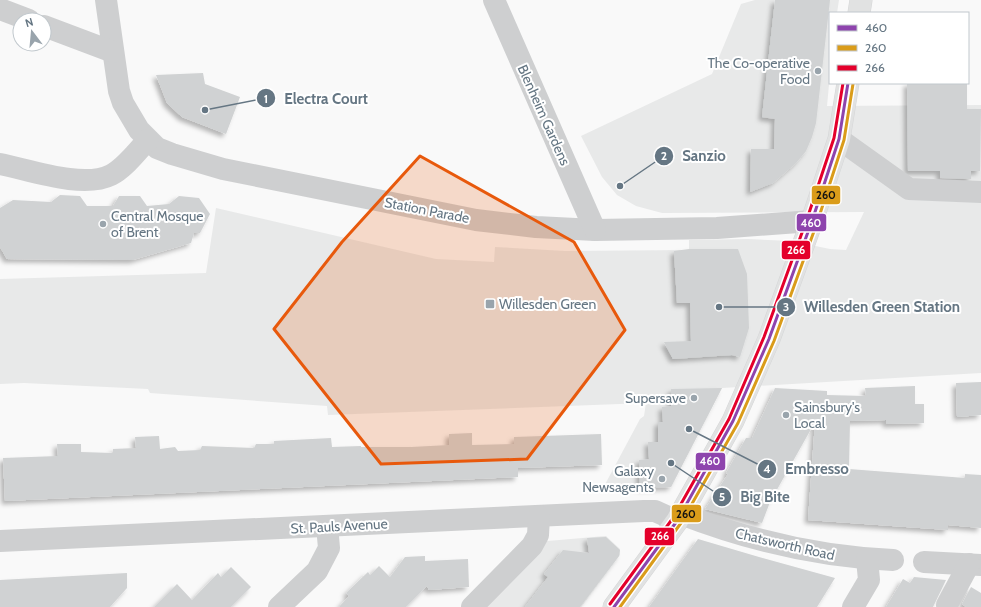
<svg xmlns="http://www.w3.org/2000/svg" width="981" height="607" viewBox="0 0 981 607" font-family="Cabin,sans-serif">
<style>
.built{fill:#e8e9e9}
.building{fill:#d0d2d3;filter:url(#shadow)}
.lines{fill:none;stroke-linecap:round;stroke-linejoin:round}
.major-casing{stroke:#d5d6d7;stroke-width:23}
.minor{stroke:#cecfd0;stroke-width:22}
.major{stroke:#e1e2e2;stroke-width:22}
.bus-1-casing{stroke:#fff;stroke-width:6}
.bus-2-casing{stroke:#fff;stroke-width:6}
.bus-3-casing{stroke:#fff;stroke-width:6}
.bus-1{stroke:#8e44ad;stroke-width:3}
.bus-2{stroke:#da9c1a;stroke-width:3}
.bus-3{stroke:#e4002b;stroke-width:3}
.marked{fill:#e8590c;fill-opacity:0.2;stroke:#e8590c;stroke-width:3;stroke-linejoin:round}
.poi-dot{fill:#99a4ac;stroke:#fff;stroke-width:1.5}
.labels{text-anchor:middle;stroke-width:4;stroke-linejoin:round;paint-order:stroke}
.poi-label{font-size:14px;fill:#657683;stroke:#fff;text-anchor:end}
.street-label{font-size:14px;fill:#657683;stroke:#fff}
.leader{fill:none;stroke:#657683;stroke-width:1.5}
.callout-dot{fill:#657683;stroke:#fff;stroke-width:1.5}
.mark-label{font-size:12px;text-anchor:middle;font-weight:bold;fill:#fff}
.callout-label{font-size:15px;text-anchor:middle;font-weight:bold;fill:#657683;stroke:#fff;stroke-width:4;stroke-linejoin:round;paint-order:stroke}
.line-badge{stroke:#fff;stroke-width:1.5}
.badge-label{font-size:11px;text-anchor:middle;font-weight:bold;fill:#fff}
.pale-badge-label{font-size:11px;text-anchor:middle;font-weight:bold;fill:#111}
</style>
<defs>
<filter id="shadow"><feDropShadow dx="-3.5" dy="3.5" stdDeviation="2" flood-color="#0004"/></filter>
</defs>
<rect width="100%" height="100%" fill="#f9f9f9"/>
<g class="built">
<polygon points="755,0 839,0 837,13 830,13 830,74 827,106 981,105 981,373 722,388 671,487 602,490 640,419 644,416 646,403 328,415 327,406 150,393 148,389 24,383 0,384 0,279 206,273 216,208 436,259 494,262 495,247 565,251 689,250 689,240 748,239 791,241 830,249 846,250 864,212 662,213 636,206 617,195 602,177 581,136 712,74 741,4"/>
<polygon points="606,536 620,549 620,555 581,607 462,607 524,543"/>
</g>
<g class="building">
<polygon points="775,0 830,0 816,123 812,137 806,151 796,163 773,183 750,192 751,149 774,149 775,119 762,117"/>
<polygon points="203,73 205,84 240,97 226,134 182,117 167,103 156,75"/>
<polygon points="907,83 967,83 967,109 981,109 980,171 971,171 971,179 940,178 940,171 908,171"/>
<polygon points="60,195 80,196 87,206 113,206 119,196 140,196 147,206 169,204 179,196 199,198 210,214 200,233 194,233 191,243 133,260 7,259 0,247 0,208 13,200 51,202"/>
<polygon points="689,249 738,249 747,274 749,328 740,357 732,355 673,359 664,342 691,341 690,303 677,303 674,251"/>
<polygon points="981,382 981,415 957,417 956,383"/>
<polygon points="915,386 915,404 924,404 924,423 886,424 886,420 850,421 849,469 965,478 965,474 981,475 981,528 948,525 948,530 808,520 815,422 770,502 762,523 705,509 728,474 726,473 746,438 752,438 775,388 827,391 827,395 866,396 865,388"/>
<polygon points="722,388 671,487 640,488 639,460 649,459 648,442 658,442 658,422 663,422 662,407 671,406 671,389"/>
<polygon points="472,433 472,445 514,444 514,437 601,434 602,465 518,468 518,477 5,501 3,458 58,456 57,444 81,444 81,452 113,453 113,449 136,448 135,437 159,436 160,449 175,447 178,451 200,450 202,446 254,448 256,444 274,444 274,441 331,438 332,447 361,446 361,447 411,447 449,445 449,434"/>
<polygon points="606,537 620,550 619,556 580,607 525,607 548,577 544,574 563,550 589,553 587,538"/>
<polygon points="698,539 759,557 835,578 817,607 649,607"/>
<polygon points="425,556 425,561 468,559 469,587 429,590 427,586 406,607 339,607 349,596 346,593 368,572 370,575 379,566 390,577 405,557"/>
<polygon points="231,567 251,587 231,607 154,607 177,584 192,600 218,573 221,577"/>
<polygon points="127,573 127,588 110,607 0,607 0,580"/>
<polygon points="914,577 946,580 933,607 886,607 903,579 910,583"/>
<polygon points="971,587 981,593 981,607 966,607 962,604"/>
</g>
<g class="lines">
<g class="major-casing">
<g id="major">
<polyline points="859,13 861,0"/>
<polyline points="614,607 677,521 733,421 769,339 812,221 839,139 848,83"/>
</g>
</g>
<g class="minor">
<polyline points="106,0 119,91 123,103 139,130 157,148 172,154 223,169 476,220 536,227 595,230 717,228 812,221"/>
<polyline points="494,0 595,230"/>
<polyline points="0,9 29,20"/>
<polyline points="44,26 113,52"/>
<polyline points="839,139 909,189 981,192"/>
<path d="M0,164C30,170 83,189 111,175C125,168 137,151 148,140"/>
<path d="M681,514C748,540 821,557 893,560"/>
<polyline points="0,541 644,511 655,511 677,521"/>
<polyline points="924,562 981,565"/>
<polyline points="947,605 969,564"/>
<polyline points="279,607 317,571 329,548 327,526"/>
<polyline points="472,607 532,546 538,535 539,516"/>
<polyline points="853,607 869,580 867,559"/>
</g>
<use href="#major" class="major"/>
<g class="bus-1-casing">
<polyline id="bus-1" points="614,607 677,521 733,421 769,339 812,221 839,139 848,83"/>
</g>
<g class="bus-2-casing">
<polyline id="bus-2" points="620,607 681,523 738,423 774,341 817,223 844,140 853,84"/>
</g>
<g class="bus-3-casing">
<polyline id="bus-3" points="610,604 673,518 729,419 764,337 807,219 834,138 843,83"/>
</g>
<use href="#bus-1" class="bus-1"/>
<use href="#bus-2" class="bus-2"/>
<use href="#bus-3" class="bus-3"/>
</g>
<path class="marked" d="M420,156L574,242L625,330L527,459L381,464L274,329L342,242Z"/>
<g class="poi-dot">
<circle cx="818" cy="71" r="4"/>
<circle cx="103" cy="224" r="4"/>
<rect x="485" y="299" width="10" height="10" rx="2"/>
<circle cx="694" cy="398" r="4"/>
<circle cx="786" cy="415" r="4"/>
<circle cx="662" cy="479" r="4"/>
</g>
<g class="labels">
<g class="poi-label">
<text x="810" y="68">The Co-operative<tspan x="810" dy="16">Food</tspan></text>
<text x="111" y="221" text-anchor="start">Central Mosque<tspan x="111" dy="16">of Brent</tspan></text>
<text x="499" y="309" text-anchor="start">Willesden Green</text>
<text x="686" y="403">Supersave</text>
<text x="794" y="412" text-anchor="start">Sainsbury's<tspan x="794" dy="16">Local</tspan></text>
<text x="654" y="476">Galaxy<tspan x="654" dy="16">Newsagents</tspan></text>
</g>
<g class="street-label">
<text transform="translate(544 115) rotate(66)" y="5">Blenheim Gardens</text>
<text transform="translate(427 210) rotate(11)" y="5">Station Parade</text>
<text transform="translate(339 526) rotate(-3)" y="5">St. Pauls Avenue</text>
<text transform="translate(785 544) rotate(13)" y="5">Chatsworth Road</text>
</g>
</g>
<path class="leader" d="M205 110L266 98M620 186L664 156M719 307L786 307M689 429L767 469M671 463L722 497"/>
<g class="callout-dot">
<circle cx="205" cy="110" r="4"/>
<circle cx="620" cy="186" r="4"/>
<circle cx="719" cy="307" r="4"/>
<circle cx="689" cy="429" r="4"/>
<circle cx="671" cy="463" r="4"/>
<circle cx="266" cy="98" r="10"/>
<circle cx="664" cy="156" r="10"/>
<circle cx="786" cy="307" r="10"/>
<circle cx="767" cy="469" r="10"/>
<circle cx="722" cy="497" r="10"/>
</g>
<g class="mark-label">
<text x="266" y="103">1</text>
<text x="664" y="160">2</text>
<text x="786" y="311">3</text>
<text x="767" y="473">4</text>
<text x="722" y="501">5</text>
</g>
<g class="callout-label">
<text x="326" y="104">Electra Court</text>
<text x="704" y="161">Sanzio</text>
<text x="882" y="312">Willesden Green Station</text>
<text x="817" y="474">Embresso</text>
<text x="765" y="502">Big Bite</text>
</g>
<g class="line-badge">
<rect x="811" y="185" width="30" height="20" rx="4" fill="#da9c1a"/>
<rect x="796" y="213" width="31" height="19" rx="4" fill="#8e44ad"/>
<rect x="781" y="240" width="30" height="20" rx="4" fill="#e4002b"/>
<rect x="695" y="452" width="31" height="19" rx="4" fill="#8e44ad"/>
<rect x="671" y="504" width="31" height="19" rx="4" fill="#da9c1a"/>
<rect x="644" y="527" width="31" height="19" rx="4" fill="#e4002b"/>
</g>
<g class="badge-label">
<text x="811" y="227">460</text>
<text x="796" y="254">266</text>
<text x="710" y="465">460</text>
<text x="660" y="540">266</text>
</g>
<g class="pale-badge-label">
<text x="826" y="199">260</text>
<text x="686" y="518">260</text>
</g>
<rect x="829" y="12" width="140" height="72" fill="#ffffff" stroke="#c1c8cd"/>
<rect x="837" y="25" width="20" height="6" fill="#8e44ad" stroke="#c1c8cd"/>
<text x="865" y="32" font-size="12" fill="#657683">460</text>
<rect x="837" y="45" width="20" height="6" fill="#da9c1a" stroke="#c1c8cd"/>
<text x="865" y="52" font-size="12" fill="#657683">260</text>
<rect x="837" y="65" width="20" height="6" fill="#e4002b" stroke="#c1c8cd"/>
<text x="865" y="72" font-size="12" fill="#657683">266</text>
<g transform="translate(32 32) rotate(344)"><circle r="19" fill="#ffffff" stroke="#c1c8cd"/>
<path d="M0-3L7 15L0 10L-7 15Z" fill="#99a4ac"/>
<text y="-6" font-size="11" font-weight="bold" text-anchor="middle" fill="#657683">N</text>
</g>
</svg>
